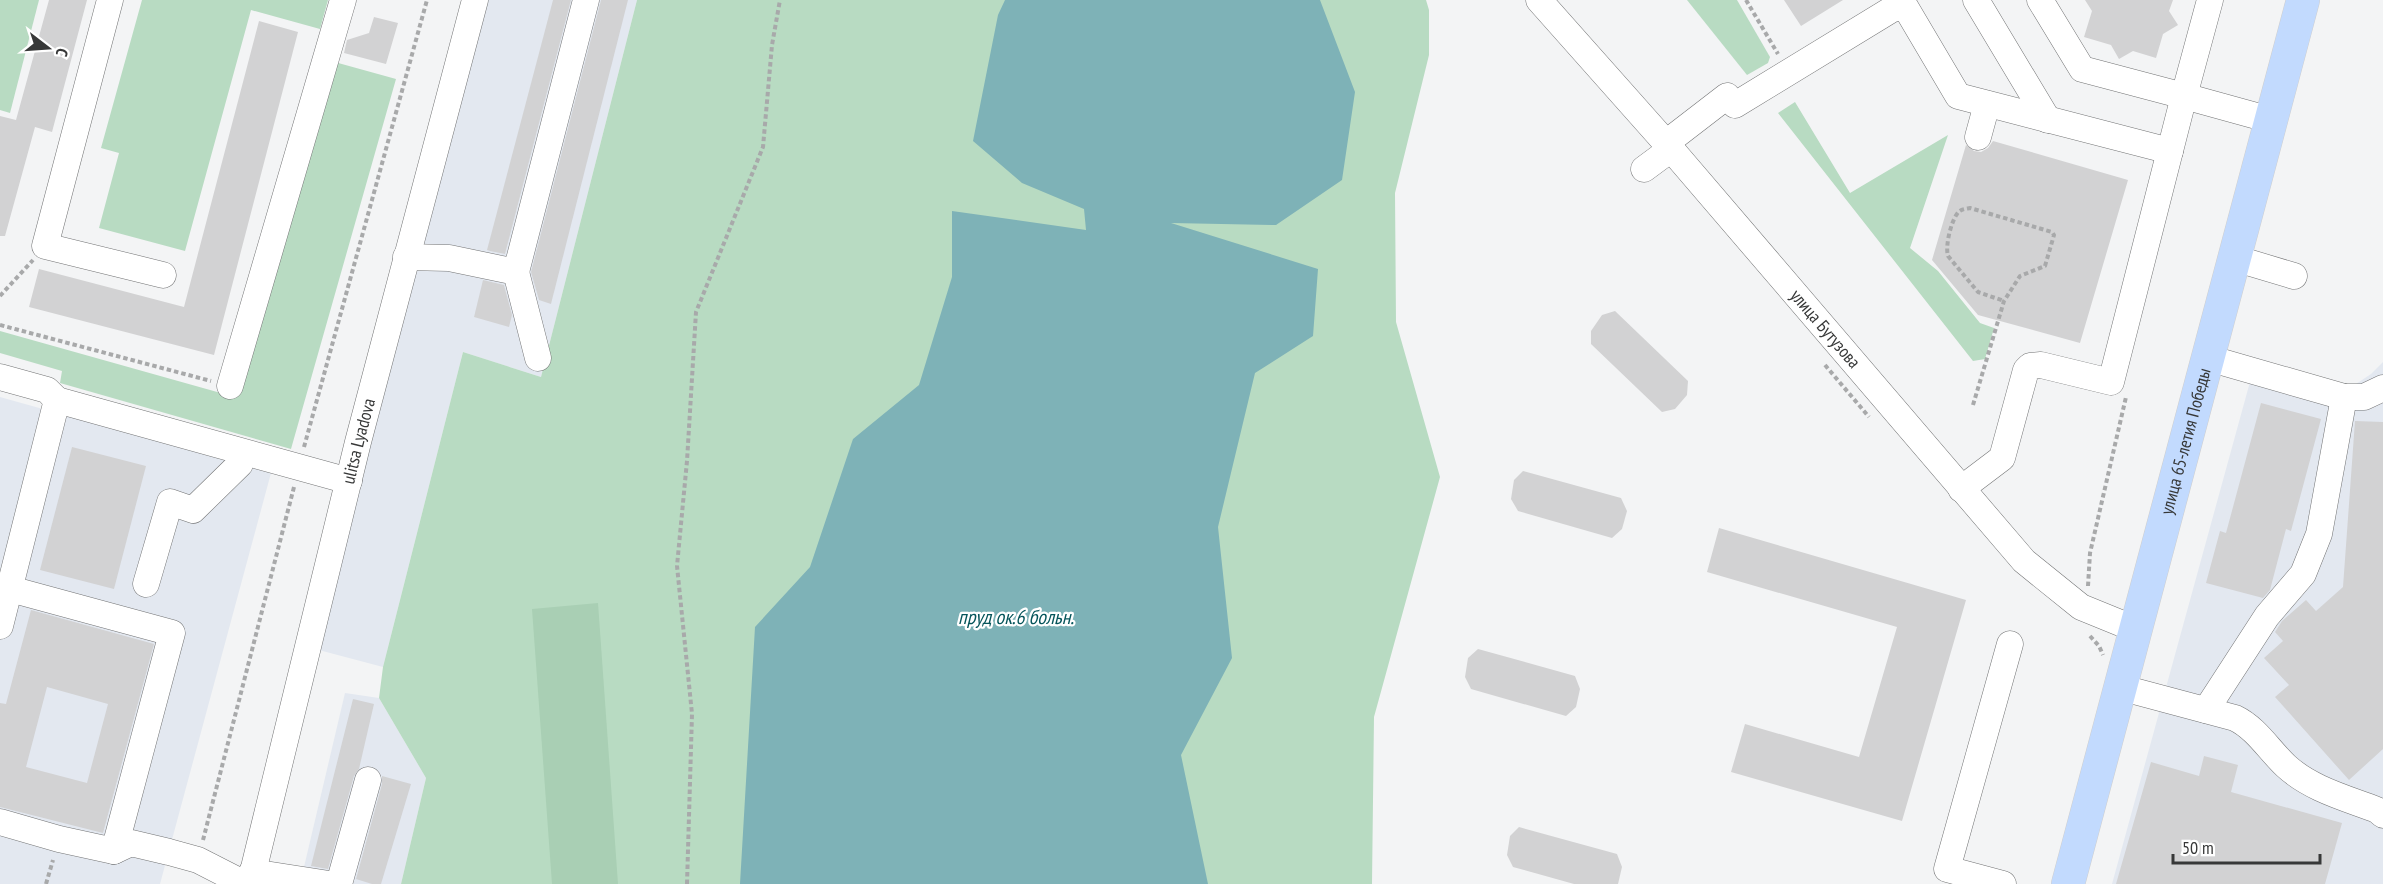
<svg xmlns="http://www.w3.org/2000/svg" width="2383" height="884" viewBox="0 0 2383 884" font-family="'PT Sans Narrow',sans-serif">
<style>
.built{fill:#e3e8f0}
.green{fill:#b8dbc2}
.forest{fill:#a9cfb4}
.water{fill:#7eb2b7}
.building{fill:#d2d2d3;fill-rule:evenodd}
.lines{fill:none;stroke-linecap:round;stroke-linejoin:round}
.minor-casing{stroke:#737475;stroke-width:27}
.major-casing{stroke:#cfcfcf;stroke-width:34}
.path{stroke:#a8a9aa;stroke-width:4;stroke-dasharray:4.5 3;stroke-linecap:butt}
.minor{stroke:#fff;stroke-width:26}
.major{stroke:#c2dafe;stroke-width:33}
.labels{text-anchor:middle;stroke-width:4.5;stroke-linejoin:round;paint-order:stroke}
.street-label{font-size:18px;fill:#373838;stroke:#fff}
.water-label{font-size:20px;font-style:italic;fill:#06555b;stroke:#fff}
</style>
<rect width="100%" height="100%" fill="#f3f4f5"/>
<g class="built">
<polygon points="481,0 637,0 541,377 463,352 383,667 315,649"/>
<polygon points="2256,360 2341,385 2356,384 2371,374 2383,362 2383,884 2112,884"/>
<polygon points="0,397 271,473 160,884 0,884"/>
<polygon points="345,693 379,698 426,778 401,884 300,884"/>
</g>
<g class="green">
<polygon points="0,0 39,0 10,113 0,110"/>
<polygon points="142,0 328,0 320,29 251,10 185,251 99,228 119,153 101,148"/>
<polygon points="637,0 1426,0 1429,10 1429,55 1395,193 1396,322 1440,477 1374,717 1372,884 401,884 426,778 379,698 383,667 463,352 541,377"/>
<polygon points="1687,0 1737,0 1770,57 1768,63 1747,75"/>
<polygon points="331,61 396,79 291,449 60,383 62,371 0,353 0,331 235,397"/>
<polygon points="1795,102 1850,193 1948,135 1910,248 1938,271 1980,323 1994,328 1985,359 1973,361 1778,113"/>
</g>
<polygon class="forest" points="598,603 618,884 552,884 532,609"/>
<polygon class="water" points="1005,0 1320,0 1355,92 1342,180 1276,225 1171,223 1318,269 1313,336 1255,373 1218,527 1232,658 1181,755 1208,884 740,884 755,627 810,567 853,439 919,385 952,277 952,211 1086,230 1084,209 1022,183 973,141 998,15"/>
<g class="building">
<polygon points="49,0 87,0 52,132 35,127 5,236 0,236 0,116 16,120"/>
<polygon points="553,0 571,0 505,254 490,251 487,250"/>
<polygon points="601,0 628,0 551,304 539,300 531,272"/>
<polygon points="1784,0 1843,0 1801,26"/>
<polygon points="2085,0 2173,0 2169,11 2178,25 2163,34 2156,58 2133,51 2119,59 2111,45 2084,37 2092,11"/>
<polygon points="374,17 398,23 386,64 344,53 347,40 369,33"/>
<polygon points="259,21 298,32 214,355 29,307 39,269 184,307"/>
<polygon points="1993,141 2128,180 2080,343 1978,315 1932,260 1966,145 1974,151 1981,152 1988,148"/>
<polygon points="483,280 504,285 512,315 509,327 474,317"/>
<polygon points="1615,311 1688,381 1687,395 1675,409 1662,412 1591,344 1591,331 1602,315"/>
<polygon points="2261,403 2321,419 2291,531 2286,529 2270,590 2263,598 2206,583 2220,531 2226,533"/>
<polygon points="2355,421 2383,422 2383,749 2349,780 2275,697 2289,685 2264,658 2283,641 2275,632 2282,621 2306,600 2316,611 2343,587"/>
<polygon points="72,447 146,466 114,589 40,570"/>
<polygon points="1523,471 1621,498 1627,511 1622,529 1612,538 1518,511 1511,499 1514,480"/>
<polygon points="1719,528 1966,600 1902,821 1731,772 1745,724 1859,757 1897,627 1707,572"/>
<path d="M31,610L154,644L103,833L0,807V703L6,704ZM47,687L108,704L87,783L26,767Z"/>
<polygon points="1478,649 1575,676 1580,689 1576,707 1566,716 1471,689 1465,677 1468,658"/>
<polygon points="353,699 374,704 359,769 354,776 328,869 311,866"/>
<polygon points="2204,756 2238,765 2231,792 2342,823 2325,884 2116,884 2151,762 2199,776"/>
<polygon points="382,776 411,784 381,884 372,884 356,879 382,784"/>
<polygon points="1519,827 1617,854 1622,867 1618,884 1574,884 1513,867 1507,855 1510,836"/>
</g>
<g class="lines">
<g class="minor-casing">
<g id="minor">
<polyline points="110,0 45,246 163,275"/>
<path id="s1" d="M1539,0L1666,143L2024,561L2081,607L2135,629"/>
<polyline points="1976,0 2048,120"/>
<polyline points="2210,0 2184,96 2271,120"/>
<polyline points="1735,105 1894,8 1906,8 1958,96 2170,151"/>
<polyline points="1978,137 1987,104"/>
<polyline points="1666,143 1727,96"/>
<polyline points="1644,169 1671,149"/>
<polyline points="406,257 449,258 516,272 586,0"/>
<polyline points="2234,258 2294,276"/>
<polyline points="516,272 538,358"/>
<polyline points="2208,358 2344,397"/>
<polyline points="0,377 47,390 57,400"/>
<polyline points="230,386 343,0"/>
<polyline points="1961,489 2002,458 2026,370 2030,366 2041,365 2111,382 2184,96 2082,69 2040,0"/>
<polyline points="146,584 170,502 193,510 240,464 243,453"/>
<polyline points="0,626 57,400 349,481"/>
<path d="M2119,687L2235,718C2256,728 2269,750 2286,766C2311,789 2346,798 2377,810L2383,815"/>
<polyline points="2206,710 2267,616 2303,574 2319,534 2344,397 2364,397 2383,388"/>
<polyline points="0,822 59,839 114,851 172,633 10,589"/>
<polyline points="114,851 131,843 169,852 198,860 245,884"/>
<polyline points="252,872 329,884"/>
<path id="s2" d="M250,884L358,442L475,0"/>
<polyline points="339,884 368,780"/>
<polyline points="2003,884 1947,869 2010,644"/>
</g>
</g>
<g class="major-casing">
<g id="major">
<path id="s3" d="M2068,884L2303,0"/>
</g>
</g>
<g class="path">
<polyline points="1746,0 1778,54"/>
<polyline points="0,296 33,260"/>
<polyline points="0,325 211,381"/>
<polyline points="1825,365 1869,417"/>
<path d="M1973,405L2004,301L2020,276L2045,266L2054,235L2052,232L1970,208C1965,209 1960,209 1957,214C1951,222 1945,246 1948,256L1978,292L2004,301"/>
<polyline points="304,447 427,0"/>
<polyline points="2088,586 2090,553 2126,397"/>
<polyline points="2090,636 2099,646 2103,655"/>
<polyline points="203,840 294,487"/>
<polyline points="46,884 53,860"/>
<polyline points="687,884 692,714 677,566 687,461 696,312 763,147 772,45 780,0"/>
</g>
<use href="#minor" class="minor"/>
<use href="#major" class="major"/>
</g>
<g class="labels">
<g class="street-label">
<text dy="6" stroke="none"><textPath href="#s1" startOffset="436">улица Бутузова</textPath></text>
<text dy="6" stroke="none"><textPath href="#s2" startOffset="456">ulitsa Lyadova</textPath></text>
<text dy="6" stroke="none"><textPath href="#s3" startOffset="458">улица 65-летия Победы</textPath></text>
</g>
<g class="water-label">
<text x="1016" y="624">пруд ок.6 больн.</text>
</g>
</g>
<g transform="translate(48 48) rotate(107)" stroke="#ffffff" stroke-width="4.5" paint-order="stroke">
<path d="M0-4.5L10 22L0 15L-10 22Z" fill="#373838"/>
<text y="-9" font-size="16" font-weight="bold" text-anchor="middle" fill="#373838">С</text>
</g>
<path d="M2173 854v9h147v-9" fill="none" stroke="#373838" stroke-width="3"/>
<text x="2182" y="854" font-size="18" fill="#373838" stroke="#ffffff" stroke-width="4.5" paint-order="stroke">50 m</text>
</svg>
